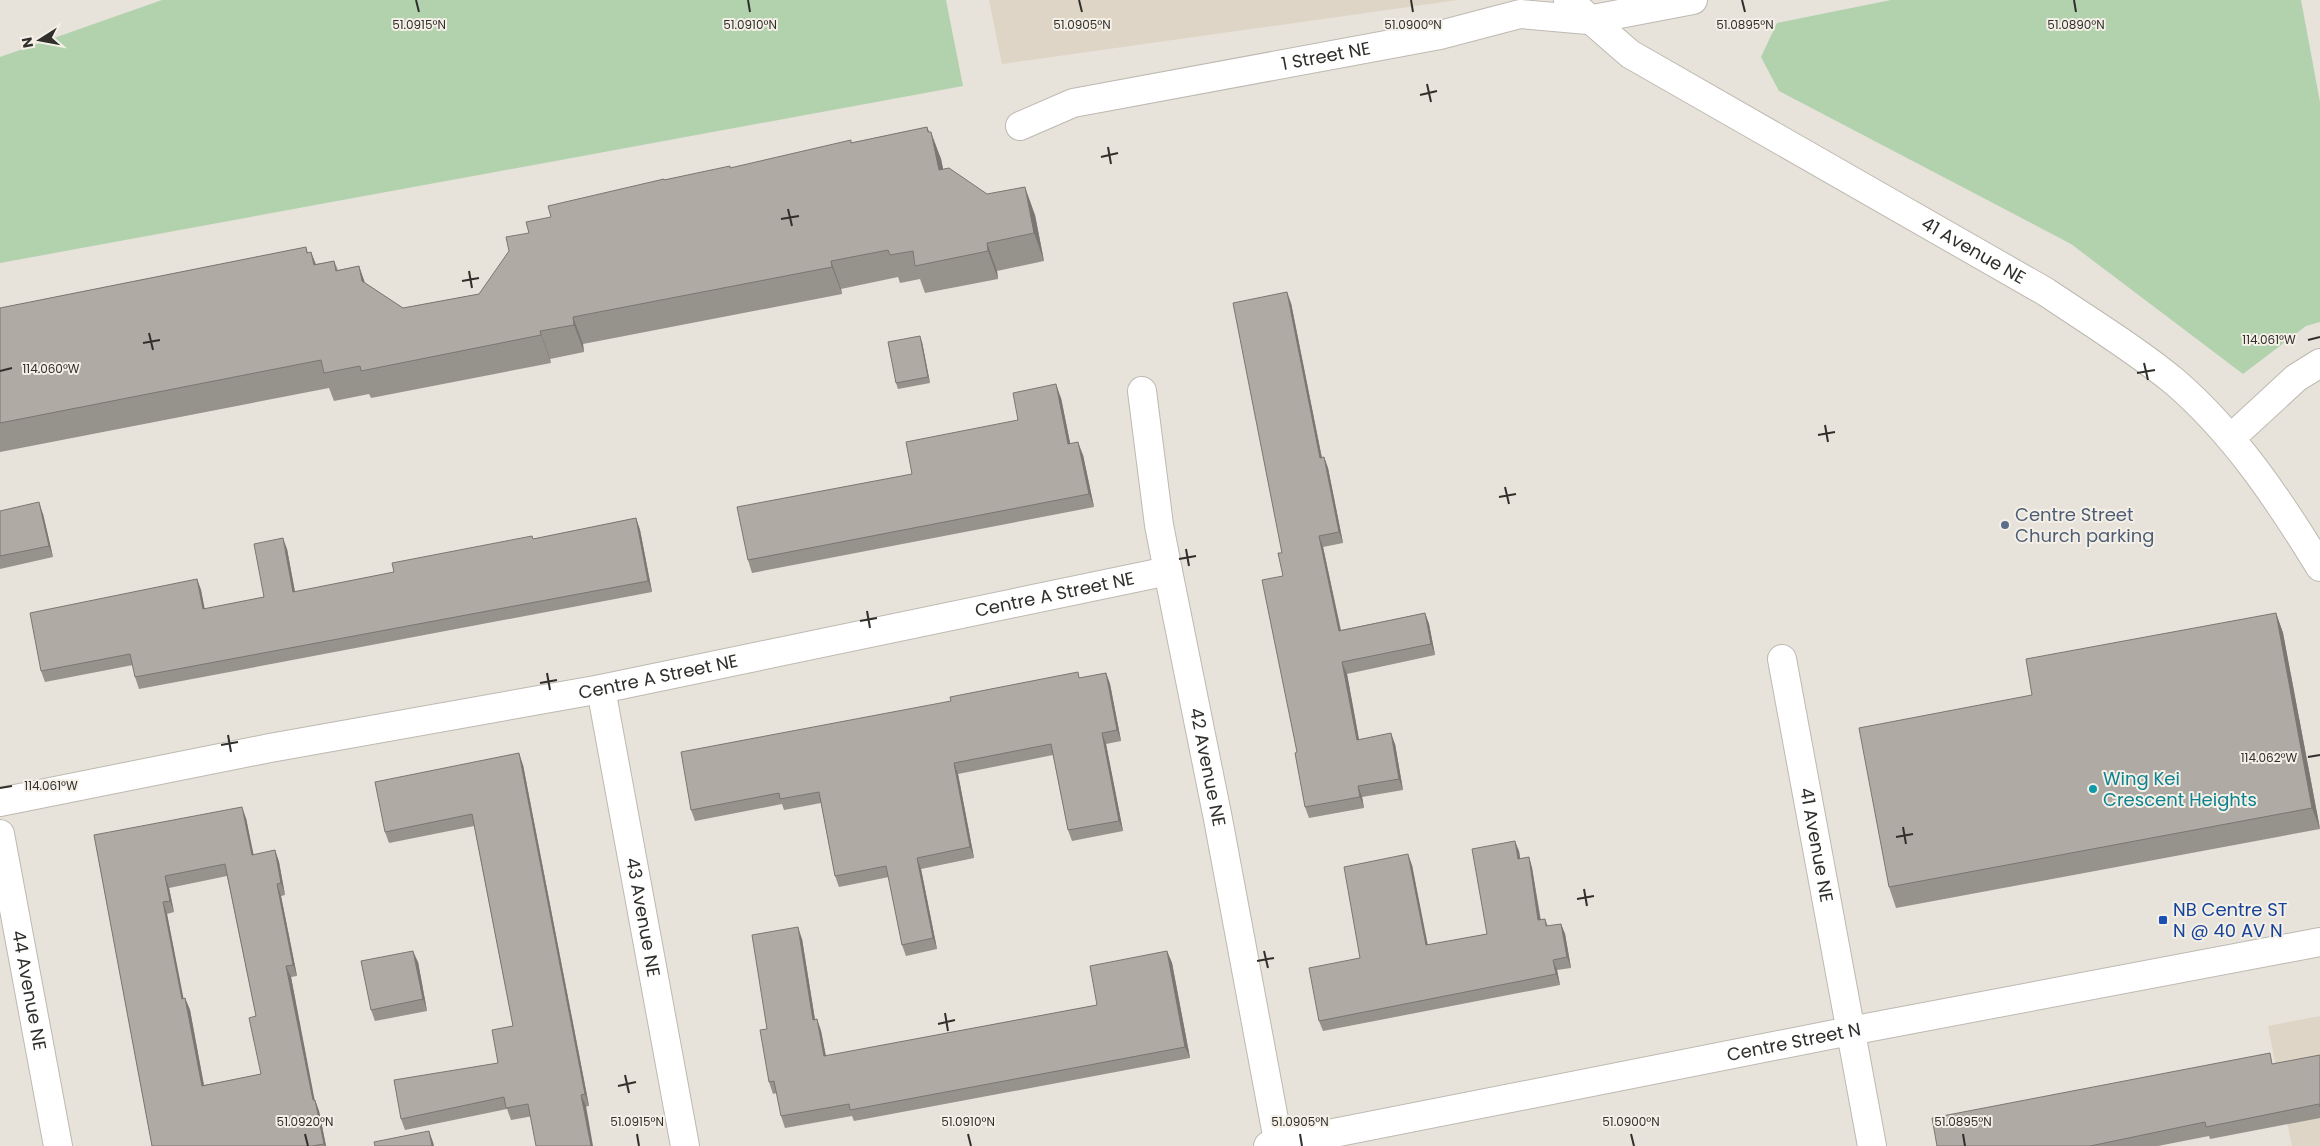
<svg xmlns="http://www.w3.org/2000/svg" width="2320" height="1146" viewBox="0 0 2320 1146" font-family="Poppins,sans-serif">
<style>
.built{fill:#ded5c6}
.green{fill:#b2d2ad}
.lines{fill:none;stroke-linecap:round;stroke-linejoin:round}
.street-casing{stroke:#beb9b1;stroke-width:30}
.secondary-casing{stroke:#beb9b1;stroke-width:30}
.street{stroke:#fff;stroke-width:28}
.secondary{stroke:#fff;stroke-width:28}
.wall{fill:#96928c;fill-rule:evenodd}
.shaded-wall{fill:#7a7772}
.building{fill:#afaaa3;stroke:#7a7772;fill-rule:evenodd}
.ticks{fill:none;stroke:#302f2b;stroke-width:2}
.service-dot{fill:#5c6f8a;stroke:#f4f0e7;stroke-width:2}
.culture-dot{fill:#0f9aa8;stroke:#f4f0e7;stroke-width:2}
.transit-dot{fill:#1a4fb4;stroke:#f4f0e7;stroke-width:2}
.labels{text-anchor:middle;stroke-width:4;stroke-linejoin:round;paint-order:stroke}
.street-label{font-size:18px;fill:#302f2b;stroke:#f4f0e7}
.service-label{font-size:18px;fill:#4e5e75;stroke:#f4f0e7;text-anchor:start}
.culture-label{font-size:18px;fill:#0d838f;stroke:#f4f0e7;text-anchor:start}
.transit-label{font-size:18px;fill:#164399;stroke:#f4f0e7;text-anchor:start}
.ticks-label{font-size:12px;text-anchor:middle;fill:#302f2b;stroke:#f4f0e7;stroke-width:4;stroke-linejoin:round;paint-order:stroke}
</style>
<rect width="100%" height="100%" fill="#e7e2da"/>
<g class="built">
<polygon points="989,0 1458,0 1002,64"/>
<polygon points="2320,1016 2320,1146 2292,1146 2268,1026"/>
</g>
<g class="green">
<polygon points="162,0 946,0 963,86 0,263 0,57"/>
<polygon points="1891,0 2301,0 2320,102 2320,322 2306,326 2243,374 2071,244 1779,91 1761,57 1777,23"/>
</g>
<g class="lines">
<g class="street-casing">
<g id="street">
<path id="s1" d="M1020,126L1073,103L1440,35L1520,14L1588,20L1693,0"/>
<path id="s2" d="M1142,391L1159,525L1168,571L1218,819L1279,1146"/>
<polyline points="2231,438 2296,378 2320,363"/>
<path id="s3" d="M1782,659L1872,1146"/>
<path id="s4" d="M601,689L685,1146"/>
<path id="s5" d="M0,802L270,748L601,689L1168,571"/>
<path id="s6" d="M0,834L58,1146"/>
</g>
</g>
<g class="secondary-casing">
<g id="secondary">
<path id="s7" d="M1568,0L1630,54L2046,292C2089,321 2135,349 2175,382C2235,434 2279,500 2320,567"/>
<path id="s8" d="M1268,1146L1850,1031L2320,942"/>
</g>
</g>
<use href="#street" class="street"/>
<use href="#secondary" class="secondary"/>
</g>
<g class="wall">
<polygon points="927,127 941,159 943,169 987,194 1035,215 1044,261 997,271 998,279 925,293 920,279 900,283 898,277 841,289 842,294 583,344 584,352 550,359 551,363 371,398 369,394 334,401 329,388 0,452 0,308 306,247 308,253 311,252 316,264 334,261 338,270 359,266 364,282 403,308 479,294 529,233 551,217 664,180 730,168"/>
<polygon points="1291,303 1322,458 1324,457 1328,468 1343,543 1323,547 1341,630 1425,613 1429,624 1435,655 1347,674 1359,739 1395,744 1403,790 1362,797 1364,808 1309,818 1305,807 1297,752 1282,553"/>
<polygon points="922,342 930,383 898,389 896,383"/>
<polygon points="1061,398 1070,443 1083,455 1094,507 752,573 748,560 912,474"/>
<polygon points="0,511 43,514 53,557 0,569"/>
<polygon points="636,518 640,530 652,592 139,689 135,677 133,665 45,682 41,671 197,579 201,590 204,609 264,597 287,549 295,592 394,572 533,539"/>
<polygon points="2276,613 2283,633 2320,829 1896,908 1889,887 2032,695"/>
<polygon points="1106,673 1110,684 1121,741 1106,744 1123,831 1072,841 1068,830 1053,755 958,774 974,858 921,869 937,949 906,956 902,945 889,877 839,887 835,876 821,803 784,810 782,804 695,821 691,810 1080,678"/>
<polygon points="523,765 589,1106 511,1120 507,1109 405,1130 401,1119 498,1063 513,1026 474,826 389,843 385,832"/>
<path d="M246,818L253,855L275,850L279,862L285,895L281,896L297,976L291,977L314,1100H315L319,1111L326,1146H152L94,835ZM227,876L256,1016L261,1074L204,1085L190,1010L185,998L183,999L167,914L174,912L169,888Z"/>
<polygon points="1519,851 1520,859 1529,857 1532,868 1541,920 1545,919 1548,926 1561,924 1565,934 1571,968 1557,970 1560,985 1323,1031 1319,1021 1360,958 1412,865 1427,945 1487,934"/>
<polygon points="802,939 815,1020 817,1019 821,1031 826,1056 1097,1005 1167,951 1172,963 1190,1058 854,1121 852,1116 785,1128 781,1116 777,1093 773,1094 769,1082 767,1029"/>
<polygon points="418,962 427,1011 375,1021 371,1010"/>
<polygon points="2320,1055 2320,1118 2210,1139 2209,1136 2158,1146 1937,1146 2274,1064"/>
</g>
<g class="shaded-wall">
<polygon points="927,127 934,145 931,132 941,159 949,198 939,170"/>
<polygon points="1025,187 1035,215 1044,261 1034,233"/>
<polygon points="987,243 997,271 998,279 988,251"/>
<polygon points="311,252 321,280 314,265"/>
<polygon points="831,261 841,289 842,294 832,267"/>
<polygon points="359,266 369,294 362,281"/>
<polygon points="1287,292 1291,303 1324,469 1320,458"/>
<polygon points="573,317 583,344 584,352 574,325"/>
<polygon points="540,331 550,359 551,363 541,335"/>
<polygon points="920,336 922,342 930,383 928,377"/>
<polygon points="1056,384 1061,398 1073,457 1068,444"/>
<polygon points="1078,442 1083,455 1094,507 1089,494"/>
<polygon points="1324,457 1328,468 1343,543 1339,532"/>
<polygon points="39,502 43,514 53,557 49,546"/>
<polygon points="636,518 640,530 652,592 648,581"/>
<polygon points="1319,536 1323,547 1343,642 1339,631"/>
<polygon points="283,538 287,549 297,603 293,592"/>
<polygon points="197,579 201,590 207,620 203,609"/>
<polygon points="1425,613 1429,624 1435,655 1431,644"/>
<polygon points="2276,613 2283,633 2320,829 2312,808"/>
<polygon points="1342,662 1347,674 1361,751 1357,740"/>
<polygon points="1106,673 1110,684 1121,741 1117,730"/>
<polygon points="1102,733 1106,744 1123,831 1119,821"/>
<polygon points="1391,733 1395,744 1403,790 1399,779"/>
<polygon points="519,753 523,765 589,1106 585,1094"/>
<polygon points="954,763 958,774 974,858 970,847"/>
<polygon points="1358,786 1362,797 1364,808 1360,797"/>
<polygon points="242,807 246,818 256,866 252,855"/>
<polygon points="1515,841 1519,851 1522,870 1518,859"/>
<polygon points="275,850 279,862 285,895 281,883"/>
<polygon points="1408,854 1412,865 1430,956 1426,945"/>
<polygon points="1529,857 1532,868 1542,931 1538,920"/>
<polygon points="917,858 921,869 937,949 933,938"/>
<polygon points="165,876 169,888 174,912 170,901"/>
<polygon points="277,884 281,896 297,976 293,965"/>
<polygon points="163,902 167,914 186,1011 182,999"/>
<polygon points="1561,924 1565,934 1571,968 1567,957"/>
<polygon points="798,927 802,939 817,1032 813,1020"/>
<polygon points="413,951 418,962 427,1011 423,999"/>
<polygon points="1167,951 1172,963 1190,1058 1185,1047"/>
<polygon points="1553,960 1557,970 1560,985 1556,974"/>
<polygon points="286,966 291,977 317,1112 313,1100"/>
<polygon points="185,998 190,1010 206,1097 202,1086"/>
<polygon points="817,1019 821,1031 828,1068 824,1056"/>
<polygon points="581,1095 586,1106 593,1146 591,1146"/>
<polygon points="315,1100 319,1111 326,1146 325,1146 324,1144"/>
<polygon points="429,1131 433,1142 434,1146 432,1146"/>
</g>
<g class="building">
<polygon points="927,127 928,132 931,132 939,170 949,168 987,194 1025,187 1034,233 987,243 988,251 915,266 913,251 890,255 888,250 831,261 832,267 573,317 574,325 540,331 541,335 361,371 360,366 324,373 321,360 0,423 0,308 306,247 307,253 311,252 314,265 334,261 336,271 359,266 362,281 403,308 479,294 509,251 506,237 529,233 526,222 551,217 548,206 664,179 664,180 730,166 730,168 851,140 851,143"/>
<polygon points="1287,292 1320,458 1324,457 1339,532 1319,536 1339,631 1425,613 1431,644 1342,662 1357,740 1391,733 1399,779 1358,786 1360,797 1305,807 1295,753 1297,752 1262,580 1283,576 1278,553 1282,553 1233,303"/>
<polygon points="920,336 928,377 896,383 888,342"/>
<polygon points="1056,384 1068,444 1078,442 1089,494 748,560 737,507 912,474 906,442 1018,420 1013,393"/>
<polygon points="39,502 49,546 0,556 0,511"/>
<polygon points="636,518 648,581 135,677 130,654 41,671 30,613 197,579 203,609 264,597 254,544 283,538 293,592 394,572 392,563 532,536 533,539"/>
<polygon points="2276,613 2312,808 1889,887 1859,728 2032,695 2026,659"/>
<polygon points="1078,672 1079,678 1106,673 1117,730 1102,733 1119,821 1068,830 1051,744 954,763 970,847 917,858 933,938 902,945 886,866 835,876 819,792 780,799 779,793 691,810 681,752 951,701 950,697"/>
<polygon points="519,753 585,1094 581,1095 591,1146 536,1146 528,1104 506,1108 504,1097 401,1119 394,1080 498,1063 492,1030 513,1026 472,814 385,832 375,782"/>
<path d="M242,807L252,855L275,850L281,883L277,884L293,965L286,966L313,1100H315L324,1144L312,1146H152L94,835ZM225,864L256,1016L249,1018L261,1074L202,1086L185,998L182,999L163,902L170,901L165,876Z"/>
<polygon points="1515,841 1518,859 1529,857 1538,920 1545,919 1546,926 1561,924 1567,957 1553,960 1556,974 1319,1021 1309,968 1360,958 1344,867 1408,854 1426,945 1487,934 1472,849"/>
<polygon points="798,927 813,1020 817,1019 824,1056 1097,1005 1090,966 1167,951 1185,1047 850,1110 849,1104 781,1116 774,1081 769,1082 760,1030 767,1029 752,935"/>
<polygon points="413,951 423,999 371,1010 361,961"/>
<polygon points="2270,1053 2272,1064 2320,1055 2320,1107 2319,1104 2206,1127 2205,1122 2090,1146 1937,1146 1932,1118"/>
<polygon points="429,1131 432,1146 375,1146 374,1142"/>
</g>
<path class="ticks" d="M416,0L419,12M748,0L750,12M1079,0L1082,12M1411,0L1413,12M1742,0L1745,12M2074,0L2076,12M1427,84L1431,102M1420,95L1437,91M1108,147L1111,164M1101,157L1118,153M788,209L792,226M781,219L799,216M469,271L472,288M462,281L479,278M149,333L153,350M2308,340L2320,337M143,343L160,340M2144,363L2148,380M0,371L12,368M2137,373L2155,370M1825,425L1828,442M1818,435L1835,432M1505,487L1509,504M1499,497L1516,494M1186,549L1189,566M1179,559L1196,556M867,611L870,628M860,621L877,618M547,673L550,690M540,683L557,680M228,735L231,752M221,745L238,742M2308,757L2320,755M0,788L12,786M1903,827L1906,844M1896,837L1913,834M1584,889L1587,906M1577,899L1594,896M1264,951L1268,968M1257,961L1274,958M945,1013L948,1031M938,1024L955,1020M625,1075L629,1093M618,1086L636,1082M305,1134L308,1146M637,1134L639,1146M968,1134L971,1146M1300,1134L1302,1146M1631,1134L1634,1146M1963,1134L1965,1146"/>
<circle class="service-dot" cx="2005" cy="525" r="5"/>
<circle class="culture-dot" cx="2093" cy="789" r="5"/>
<rect class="transit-dot" x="2158" y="915" width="10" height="10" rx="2.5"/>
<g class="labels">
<g class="street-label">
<text dy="6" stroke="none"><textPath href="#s1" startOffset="315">1 Street NE</textPath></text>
<text dy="6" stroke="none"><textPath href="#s7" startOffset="478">41 Avenue NE</textPath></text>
<text dy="6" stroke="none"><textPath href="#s5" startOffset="1075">Centre A Street NE</textPath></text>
<text dy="6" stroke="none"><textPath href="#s5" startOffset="670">Centre A Street NE</textPath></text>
<text dy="6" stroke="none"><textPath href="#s2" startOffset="382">42 Avenue NE</textPath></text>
<text dy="6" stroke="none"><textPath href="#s3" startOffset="189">41 Avenue NE</textPath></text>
<text dy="6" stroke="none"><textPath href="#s4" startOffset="232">43 Avenue NE</textPath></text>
<text dy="6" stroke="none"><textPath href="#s6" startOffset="159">44 Avenue NE</textPath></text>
<text dy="6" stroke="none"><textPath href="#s8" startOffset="536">Centre Street N</textPath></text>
</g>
<g class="service-label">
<text x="2015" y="521">Centre Street<tspan x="2015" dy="21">Church parking</tspan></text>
</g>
<g class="culture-label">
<text x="2103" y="785">Wing Kei<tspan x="2103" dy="21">Crescent Heights</tspan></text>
</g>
<g class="transit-label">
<text x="2173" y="916">NB Centre ST<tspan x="2173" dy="21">N @ 40 AV N</tspan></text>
</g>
</g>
<g class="ticks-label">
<text x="750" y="29">51.0910°N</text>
<text x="1082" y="29">51.0905°N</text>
<text x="1413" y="29">51.0900°N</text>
<text x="1745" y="29">51.0895°N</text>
<text x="419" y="29">51.0915°N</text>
<text x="2076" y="29">51.0890°N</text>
<text x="2269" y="344">114.061°W</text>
<text x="51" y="373">114.060°W</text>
<text x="2269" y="762">114.062°W</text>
<text x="51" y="790">114.061°W</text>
<text x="305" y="1126">51.0920°N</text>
<text x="637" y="1126">51.0915°N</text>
<text x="968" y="1126">51.0910°N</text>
<text x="1300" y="1126">51.0905°N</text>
<text x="1631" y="1126">51.0900°N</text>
<text x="1963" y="1126">51.0895°N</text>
</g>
<g transform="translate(40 40) rotate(259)" stroke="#f4f0e7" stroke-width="4" paint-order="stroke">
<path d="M0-4L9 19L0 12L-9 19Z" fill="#302f2b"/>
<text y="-8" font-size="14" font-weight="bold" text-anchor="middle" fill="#302f2b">N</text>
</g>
</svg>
